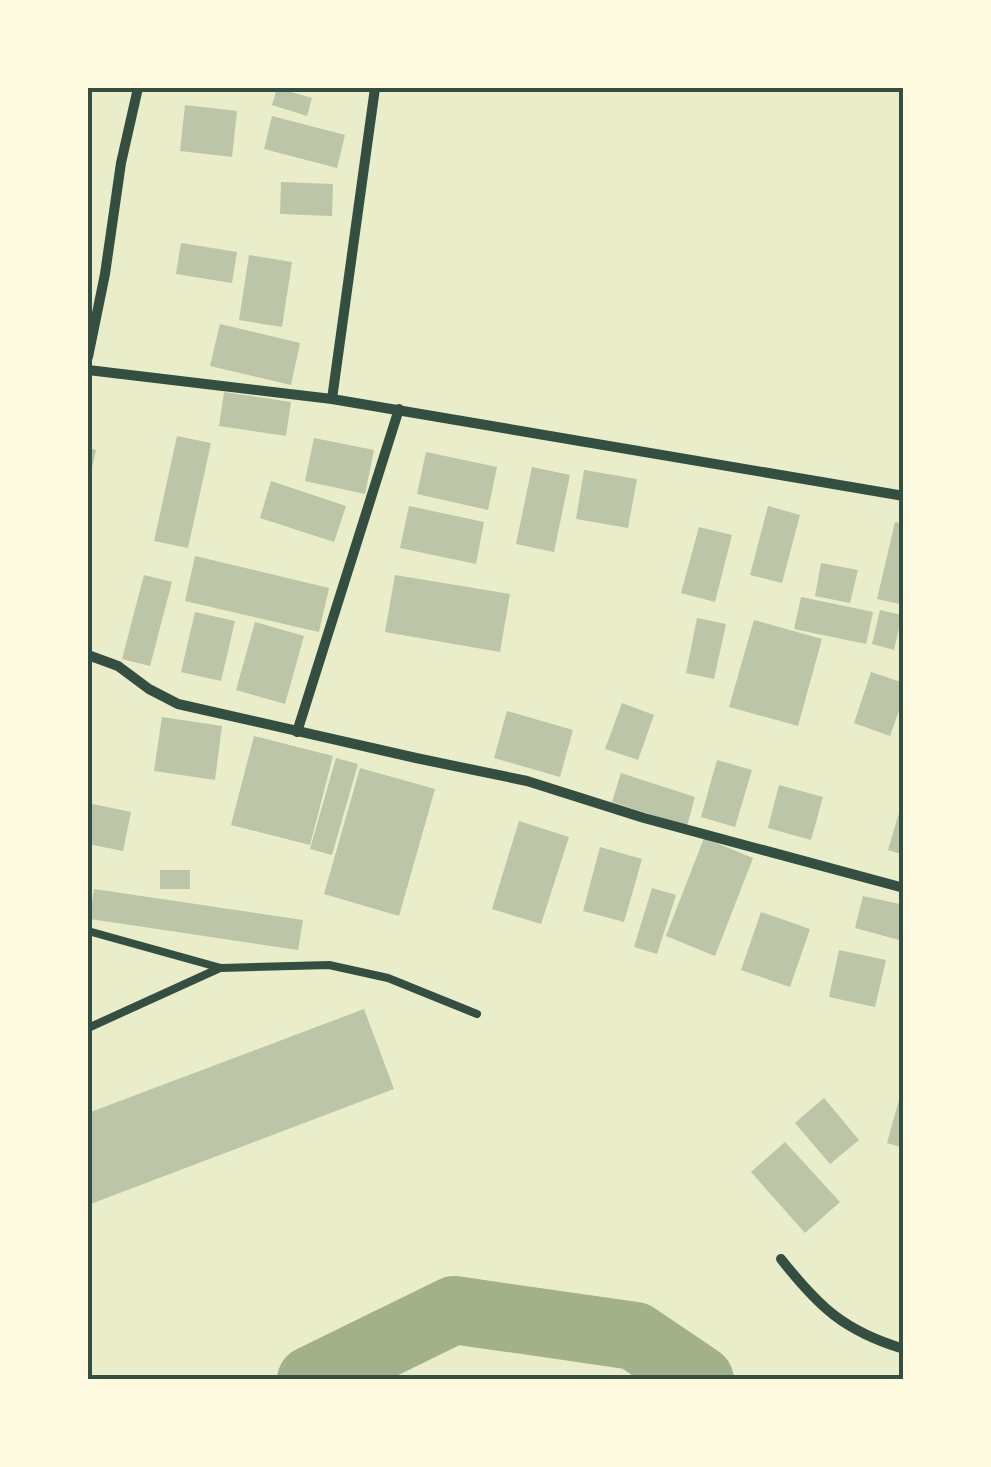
<svg xmlns="http://www.w3.org/2000/svg" width="991" height="1467" viewBox="0 0 991 1467" font-family="'Playfair Display',serif">
<style>
.lines{fill:none;stroke-linecap:round;stroke-linejoin:round}
.river{stroke:#a3b18a;stroke-width:68}
.building{fill:#bcc5a7}
.service{stroke:#344e41;stroke-width:8}
.minor{stroke:#344e41;stroke-width:10}
.neatline{fill:none;stroke:#344e41;stroke-width:4}
</style>
<rect width="100%" height="100%" fill="#e9edc9"/>
<g class="lines">
<polyline class="river" points="311,1380 454,1310 635,1336 700,1380"/>
</g>
<g class="building">
<polygon points="277,88 312,98 307,116 272,105"/>
<polygon points="185,105 237,111 232,157 180,151"/>
<polygon points="272,116 345,135 337,168 264,149"/>
<polygon points="281,182 333,184 332,216 280,214"/>
<polygon points="181,243 237,252 232,283 176,274"/>
<polygon points="249,255 292,262 282,327 239,320"/>
<polygon points="220,324 300,343 291,385 210,366"/>
<polygon points="224,392 291,402 286,436 219,426"/>
<polygon points="177,436 211,443 188,548 154,541"/>
<polygon points="314,438 374,450 365,494 305,481"/>
<polygon points="88,448 96,450 89,481 88,481"/>
<polygon points="426,452 497,467 488,510 417,494"/>
<polygon points="532,467 570,475 554,552 516,544"/>
<polygon points="584,470 637,479 628,528 576,519"/>
<polygon points="271,481 346,506 334,542 260,518"/>
<polygon points="409,506 484,522 476,564 400,548"/>
<polygon points="768,506 800,515 782,583 750,575"/>
<polygon points="895,522 904,524 904,591 900,604 877,599"/>
<polygon points="699,527 732,535 715,602 681,593"/>
<polygon points="195,556 329,588 319,632 185,601"/>
<polygon points="821,563 858,570 850,603 815,596"/>
<polygon points="144,575 172,582 150,666 122,659"/>
<polygon points="395,575 510,594 500,652 385,632"/>
<polygon points="801,597 873,612 866,644 794,629"/>
<polygon points="880,610 902,615 894,650 872,644"/>
<polygon points="195,612 235,621 221,681 181,672"/>
<polygon points="697,618 726,624 714,679 686,673"/>
<polygon points="754,620 822,639 798,726 729,707"/>
<polygon points="255,622 304,636 285,704 236,690"/>
<polygon points="871,672 904,683 904,696 890,736 854,723"/>
<polygon points="622,703 654,715 638,760 605,749"/>
<polygon points="507,711 573,730 560,777 494,758"/>
<polygon points="162,717 222,726 215,780 154,771"/>
<polygon points="254,736 333,756 310,845 231,825"/>
<polygon points="336,758 358,764 332,855 310,849"/>
<polygon points="717,760 752,770 735,827 701,817"/>
<polygon points="360,768 435,789 399,916 324,894"/>
<polygon points="621,773 695,797 687,826 612,802"/>
<polygon points="779,785 823,797 811,840 768,828"/>
<polygon points="88,803 131,812 123,851 88,844"/>
<polygon points="902,803 904,803 904,855 888,850"/>
<polygon points="519,821 569,837 541,924 492,909"/>
<polygon points="704,838 753,858 715,956 666,936"/>
<polygon points="600,847 642,859 624,922 583,911"/>
<rect x="160" y="870" width="30" height="19"/>
<polygon points="652,888 676,895 657,954 634,947"/>
<polygon points="94,889 303,920 298,950 90,919"/>
<polygon points="863,896 904,905 904,920 899,940 855,928"/>
<polygon points="761,912 810,929 790,987 741,970"/>
<polygon points="839,950 886,960 875,1007 829,997"/>
<polygon points="364,1009 394,1089 88,1205 88,1113"/>
<polygon points="902,1089 904,1089 904,1148 887,1143"/>
<polygon points="824,1098 859,1140 830,1164 795,1123"/>
<polygon points="785,1142 840,1202 805,1233 751,1172"/>
</g>
<g class="lines">
<g class="service">
<polyline points="88,931 221,968 329,965 388,978 477,1014"/>
<polyline points="88,1028 220,968"/>
</g>
<g class="minor">
<polyline points="375,88 332,399 904,496"/>
<polyline points="88,357 105,274 121,163 138,88"/>
<polyline points="88,370 332,399"/>
<polyline points="88,655 118,666 149,689 178,704 416,758 527,781 644,818 904,888"/>
<polyline points="297,732 399,409"/>
<path d="M781,1259C819,1307 844,1331 904,1349"/>
</g>
</g>
<rect width="991" height="1467" fill="none" stroke="#fefae0" stroke-width="180"/>
<rect x="90" y="90" width="811" height="1287" class="neatline"/>
</svg>
